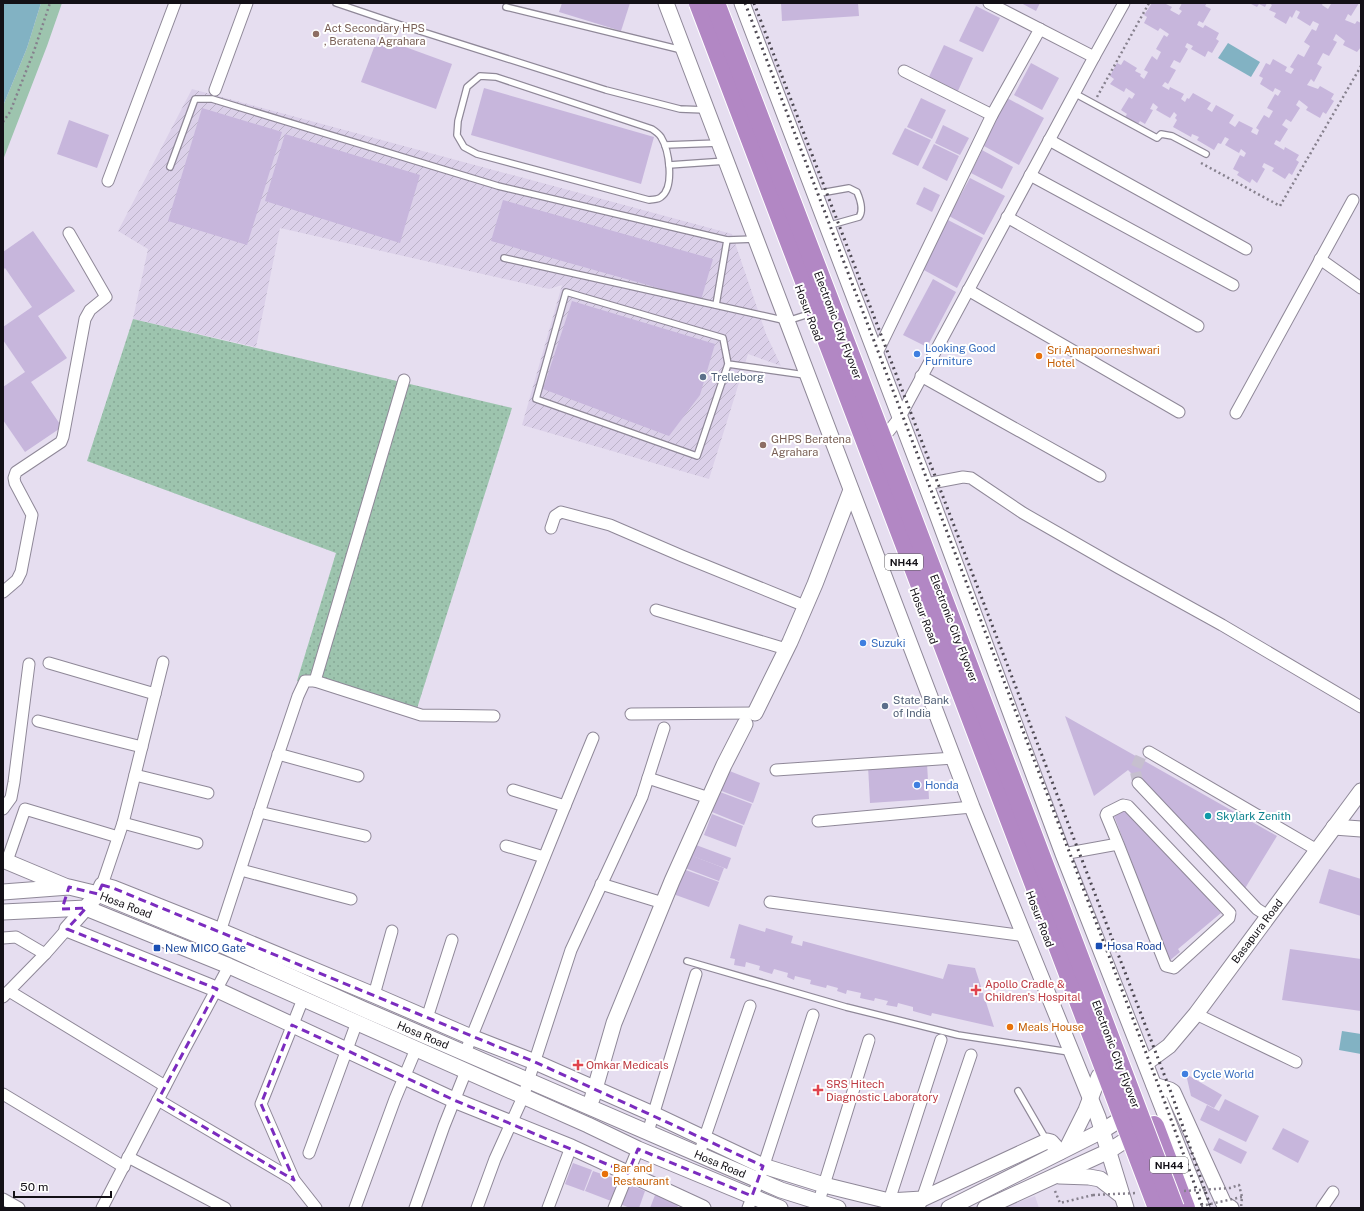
<svg xmlns="http://www.w3.org/2000/svg" width="1364" height="1211" viewBox="0 0 1364 1211" font-family="'Public Sans',sans-serif">
<style>
.built{fill:#dbd0e9}
.industrial{fill:url(#industrial-furrows)}
.grass{fill:url(#grass-dots)}
.park{fill:#9dc4ae}
.water{fill:#82b2c3}
.building{fill:#c7b6dc}
.lines{fill:none;stroke-linecap:round;stroke-linejoin:round}
.street-tunnel{stroke:#c6bfcf;stroke-width:11;stroke-dasharray:11 5.5;stroke-linecap:butt}
.lane-casing{stroke:#8f8898;stroke-width:8}
.street-casing{stroke:#8f8898;stroke-width:13}
.secondary-casing{stroke:#8f8898;stroke-width:17}
.highway-casing{stroke:#fff;stroke-width:22}
.path{stroke:#86808d;stroke-width:2.5;stroke-dasharray:2 3;stroke-linecap:butt}
.lane{stroke:#fff;stroke-width:5.5}
.street{stroke:#fff;stroke-width:11}
.secondary{stroke:#fff;stroke-width:15}
.highway{stroke:#b287c4;stroke-width:20}
.rail{stroke:#4e4953;stroke-width:3;stroke-dasharray:2 4;stroke-linecap:butt}
.highway-bridge-casing{stroke:#fff;stroke-width:22;stroke-linecap:butt}
.path-bridge{stroke:#86808d;stroke-width:2.5;stroke-dasharray:2 3;stroke-linecap:butt}
.highway-bridge{stroke:#b287c4;stroke-width:20}
.marked{fill:none;stroke:#7b2cbf;stroke-width:3;stroke-dasharray:8 5;stroke-linejoin:round}
.education-dot{fill:#8d6e63;stroke:#fff;stroke-width:1.5}
.shop-dot{fill:#3f7fe0;stroke:#fff;stroke-width:1.5}
.food-dot{fill:#e8710a;stroke:#fff;stroke-width:1.5}
.service-dot{fill:#5c6f8a;stroke:#fff;stroke-width:1.5}
.culture-dot{fill:#0f9aa8;stroke:#fff;stroke-width:1.5}
.transit-dot{fill:#1a4fb4;stroke:#fff;stroke-width:1.5}
.health-dot{fill:#e0444e;stroke:#fff;stroke-width:1.5}
.labels{text-anchor:middle;stroke-width:4;stroke-linejoin:round;paint-order:stroke}
.shield{fill:#fff;stroke:#5a585c;stroke-width:1}
.shield-label{font-size:10px;font-weight:bold;fill:#131016}
.education-label{font-size:11px;fill:#785e54;stroke:#fff;text-anchor:start}
.street-label{font-size:11px;fill:#131016;stroke:#fff}
.shop-label{font-size:11px;fill:#366cbe;stroke:#fff;text-anchor:start}
.food-label{font-size:11px;fill:#c56008;stroke:#fff;text-anchor:start}
.service-label{font-size:11px;fill:#4e5e75;stroke:#fff;text-anchor:start}
.culture-label{font-size:11px;fill:#0d838f;stroke:#fff;text-anchor:start}
.transit-label{font-size:11px;fill:#164399;stroke:#fff;text-anchor:start}
.health-label{font-size:11px;fill:#be3a42;stroke:#fff;text-anchor:start}
</style>
<defs>
<pattern id="industrial-furrows" width="10" height="10" patternUnits="userSpaceOnUse"><rect width="10" height="10" fill="#dbd0e9"/><path d="M-1 1l2-2M0 10L10 0M9 11l2-2" fill="none" stroke="#bbb2c7"/></pattern>
<pattern id="grass-dots" width="8" height="8" patternUnits="userSpaceOnUse"><rect width="8" height="8" fill="#9dc4ae"/><path d="M2 2h.1M6 6h.1" fill="none" stroke="#86a795" stroke-width="1.8" stroke-linecap="round"/></pattern>
</defs>
<rect width="100%" height="100%" fill="#e6def0"/>
<polygon class="built" points="1035,1196 1039,1208 1002,1208"/>
<polygon class="industrial" points="192,89 732,234 766,334 781,366 748,354 709,479 522,425 562,285 549,289 280,228 256,347 133,319 148,249 118,231"/>
<polygon class="grass" points="133,319 512,408 414,718 297,681 336,553 87,461"/>
<polygon class="park" points="41,3 62,3 47,46 3,160 3,106 27,48"/>
<g class="water">
<polygon points="3,3 41,3 27,48 3,106"/>
<polygon points="1228,43 1260,62 1251,77 1218,58"/>
<polygon points="1342,1031 1361,1034 1361,1054 1339,1050"/>
</g>
<g class="building">
<polygon points="562,3 630,3 621,31 559,12"/>
<polygon points="781,3 858,3 859,16 782,21"/>
<polygon points="1021,3 1040,3 1036,11"/>
<polygon points="1152,3 1155,4 1156,3 1164,3 1172,7 1170,10 1179,15 1182,11 1179,9 1182,3 1207,3 1205,6 1211,9 1203,23 1199,21 1197,25 1203,28 1205,25 1219,33 1216,39 1219,41 1212,53 1208,51 1205,57 1191,49 1193,46 1187,43 1185,47 1188,49 1180,63 1174,60 1170,67 1176,70 1168,84 1165,82 1162,86 1169,90 1170,87 1184,94 1181,99 1185,102 1187,98 1189,99 1193,93 1211,103 1207,109 1212,112 1216,105 1234,115 1229,123 1235,127 1239,121 1253,128 1251,132 1257,135 1259,130 1256,128 1264,115 1269,118 1273,111 1267,108 1275,94 1278,96 1281,91 1275,88 1273,92 1260,84 1263,78 1259,76 1266,63 1270,65 1273,59 1287,67 1285,71 1291,74 1294,69 1290,67 1298,54 1304,57 1310,46 1304,42 1312,29 1316,31 1319,24 1313,21 1310,26 1297,18 1300,12 1296,10 1292,18 1290,16 1286,24 1274,17 1276,13 1269,10 1272,5 1269,3 1323,3 1322,5 1328,9 1331,4 1329,3 1359,3 1351,16 1348,14 1345,20 1355,24 1357,21 1361,23 1361,47 1357,52 1343,45 1345,41 1336,34 1333,40 1337,42 1329,56 1323,53 1317,64 1322,67 1314,82 1311,79 1307,85 1318,89 1320,86 1334,94 1331,99 1334,101 1326,114 1323,112 1320,118 1306,110 1308,107 1299,100 1296,105 1300,108 1291,122 1286,119 1282,125 1288,129 1280,142 1276,140 1274,144 1284,150 1285,147 1299,155 1296,160 1299,162 1292,175 1289,173 1285,179 1272,171 1274,168 1264,163 1262,167 1265,169 1257,183 1252,179 1250,183 1237,175 1239,172 1233,169 1240,155 1244,157 1246,153 1241,149 1239,153 1225,145 1229,139 1225,137 1221,144 1218,143 1214,150 1197,140 1199,137 1192,134 1191,137 1173,127 1177,120 1175,118 1177,115 1174,112 1170,118 1156,110 1158,107 1153,103 1150,109 1153,110 1145,124 1140,121 1138,124 1125,117 1127,114 1121,110 1129,97 1132,99 1135,94 1126,88 1124,92 1110,84 1114,79 1110,76 1117,63 1121,65 1124,60 1137,68 1135,71 1141,74 1140,76 1144,79 1148,72 1144,70 1152,56 1157,60 1161,52 1156,49 1164,35 1167,37 1169,34 1160,28 1158,31 1144,23 1147,17 1144,15"/>
<polygon points="1249,3 1267,3 1265,7 1259,4 1257,7"/>
<polygon points="976,6 1000,18 983,52 959,41"/>
<polygon points="378,37 452,64 436,109 361,82"/>
<polygon points="944,45 973,58 957,93 928,79"/>
<polygon points="1031,63 1059,78 1042,110 1014,95"/>
<polygon points="484,88 654,137 641,184 471,135"/>
<polygon points="921,98 946,110 932,139 907,127"/>
<polygon points="1007,98 1044,118 1019,165 982,145"/>
<polygon points="202,108 282,132 247,245 168,221"/>
<polygon points="69,120 109,135 97,168 57,154"/>
<polygon points="943,125 969,138 960,155 935,143"/>
<polygon points="905,128 931,140 918,166 892,154"/>
<polygon points="285,134 420,175 400,243 265,201"/>
<polygon points="934,144 959,156 947,181 922,168"/>
<polygon points="982,150 1013,167 1002,189 971,173"/>
<polygon points="970,178 1005,196 984,235 949,216"/>
<polygon points="924,187 940,195 932,212 916,204"/>
<polygon points="503,200 713,259 701,300 491,241"/>
<polygon points="948,220 983,238 957,288 922,269"/>
<polygon points="33,231 75,291 38,316 67,358 31,382 62,427 25,452 3,420 3,387 25,372 3,340 3,327 32,307 5,268 3,270 3,252"/>
<polygon points="933,279 956,292 927,347 903,335"/>
<polygon points="572,301 715,344 700,395 669,436 543,389"/>
<polygon points="1065,716 1277,836 1244,890 1229,873 1128,770 1094,796"/>
<polygon points="927,763 929,799 870,803 868,766"/>
<polygon points="727,770 760,783 753,803 719,790"/>
<polygon points="720,792 752,804 744,825 712,812"/>
<polygon points="1125,808 1221,913 1178,949 1180,952 1169,961 1113,813"/>
<polygon points="712,814 743,826 736,847 704,835"/>
<polygon points="696,845 731,858 727,869 692,856"/>
<polygon points="690,855 724,868 719,881 685,868"/>
<polygon points="683,869 719,882 709,907 673,894"/>
<polygon points="1329,869 1361,879 1361,916 1319,903"/>
<polygon points="739,924 765,932 766,928 793,936 791,943 802,946 803,941 943,979 948,964 975,968 994,1027 932,1013 931,1016 913,1011 913,1007 898,1003 897,1007 886,1005 888,1001 875,998 874,1001 860,998 861,993 847,990 846,994 837,991 838,988 827,985 826,988 810,984 811,980 795,976 794,980 787,977 788,973 774,969 772,974 759,970 760,966 746,962 745,967 734,965 735,959 730,958"/>
<polygon points="1290,949 1361,959 1361,1011 1282,1000"/>
<polygon points="1186,1074 1222,1095 1214,1108 1191,1096"/>
<polygon points="1225,1099 1259,1116 1246,1142 1200,1120 1207,1105 1219,1111"/>
<polygon points="1283,1128 1309,1141 1298,1163 1272,1149"/>
<polygon points="1219,1138 1247,1152 1241,1164 1213,1150"/>
<polygon points="573,1163 592,1170 584,1191 565,1184"/>
<polygon points="593,1171 619,1180 611,1201 585,1191"/>
<polygon points="628,1184 645,1191 639,1208 630,1208 620,1204"/>
<polygon points="655,1195 679,1203 677,1208 650,1208"/>
</g>
<g class="lines">
<polyline class="street-tunnel" points="1138,783 1135,770 1142,754 1149,752"/>
<g class="lane-casing">
<g id="lane">
<polyline points="336,3 401,25 606,90 680,109 706,110"/>
<polyline points="506,7 682,50"/>
<path d="M480,76L496,77L652,129C655,131 659,134 661,137C669,150 675,187 661,197C658,200 653,199 649,200L477,154L464,147L457,135L458,121L467,87Z"/>
<polyline points="1074,93 1157,138 1161,134 1172,136 1206,154"/>
<polyline points="665,145 719,143"/>
<polyline points="669,165 726,161"/>
<polyline points="170,167 195,99 212,99 498,186 727,240 716,305"/>
<path d="M815,194L849,188L857,192C860,199 864,210 859,217L827,226"/>
<polyline points="727,240 755,239"/>
<polyline points="504,258 787,321 809,314"/>
<polyline points="728,364 723,338 566,292 536,399 697,456 728,364 805,375"/>
<polyline points="687,961 846,1007 958,1035 1069,1052"/>
<polyline points="1018,1091 1047,1141"/>
</g>
</g>
<g class="street-casing">
<g id="street">
<polyline points="989,3 1094,57"/>
<polyline points="904,71 992,115"/>
<polyline points="215,90 247,3"/>
<polyline points="1049,140 1246,249"/>
<polyline points="1030,175 1233,285"/>
<polyline points="108,181 175,3"/>
<polyline points="1007,217 1198,326"/>
<polyline points="1320,259 1361,288"/>
<polyline points="968,290 1179,412"/>
<polyline points="876,355 992,115 1040,29"/>
<polyline points="921,376 1100,476"/>
<polyline points="1236,413 1353,200"/>
<polyline points="889,431 900,417 1094,57 1124,3"/>
<polyline points="926,484 963,477 971,478 1023,513 1119,568 1222,625 1361,707"/>
<polyline points="551,528 555,516 561,512 610,525 682,556 805,606"/>
<polyline points="3,592 17,580 21,572 32,515 15,483 14,478 16,472 61,442 63,437 85,319 90,310 106,297 69,233"/>
<polyline points="656,610 786,649"/>
<polyline points="49,663 155,694 163,662"/>
<polyline points="315,681 404,380"/>
<polyline points="631,714 755,713"/>
<polyline points="38,721 142,747"/>
<polyline points="1149,752 1317,850"/>
<polyline points="278,754 358,776"/>
<polyline points="776,770 954,758"/>
<polyline points="135,775 208,793"/>
<polyline points="648,778 709,798"/>
<polyline points="1138,783 1257,909 1268,916"/>
<polyline points="513,790 565,806 593,738"/>
<polyline points="3,809 11,798 14,782 29,664"/>
<polyline points="259,812 365,836"/>
<polyline points="818,821 972,807"/>
<polyline points="123,823 197,843"/>
<polyline points="506,846 544,857"/>
<polyline points="1063,854 1118,844 1106,815 1107,813 1123,805 1128,806 1230,913 1229,918 1174,968 1166,966 1164,961 1118,844"/>
<polyline points="7,861 25,809 118,837"/>
<polyline points="241,870 351,899"/>
<polyline points="601,884 663,903"/>
<polyline points="102,885 123,823 155,694"/>
<polyline points="770,902 1025,936"/>
<polyline points="3,938 16,937 45,954"/>
<polyline points="218,938 272,773 298,696 305,681 315,681 421,715 494,716"/>
<polyline points="9,991 165,1086"/>
<polyline points="374,995 392,931"/>
<polyline points="3,997 45,954 67,929"/>
<polyline points="303,999 261,1104 294,1180 316,1208"/>
<polyline points="1196,1014 1296,1062"/>
<polyline points="427,1018 452,940"/>
<polyline points="465,1053 565,806"/>
<polyline points="3,1094 124,1167"/>
<polyline points="158,1100 294,1180"/>
<polyline points="648,1132 696,974"/>
<polyline points="309,1153 357,1022"/>
<polyline points="699,1154 750,1006"/>
<polyline points="128,1157 225,1208"/>
<polyline points="3,1199 19,1208"/>
<polyline points="819,1201 869,1040"/>
<polyline points="887,1207 941,1040"/>
<polyline points="102,1208 185,1048 229,966"/>
<polyline points="355,1208 395,1099 416,1049"/>
<polyline points="415,1208 444,1126 466,1071"/>
<polyline points="477,1208 495,1159 523,1097 571,950 642,797 664,728"/>
<polyline points="548,1208 571,1147"/>
<polyline points="614,1208 638,1149"/>
<polyline points="748,1208 759,1180 813,1015"/>
<polyline points="919,1208 971,1055"/>
<polyline points="1322,1208 1333,1192"/>
</g>
</g>
<g class="secondary-casing">
<g id="secondary">
<polyline points="666,3 972,807 1098,1117 1126,1208"/>
<polyline points="742,3 932,501 1063,854 1202,1208"/>
<polyline points="755,713 790,642 815,584 851,490"/>
<polyline points="1334,827 1361,829"/>
<polyline points="3,860 65,886"/>
<polyline points="3,892 69,887 98,894 217,943 363,1009 781,1190 838,1208"/>
<polyline points="3,912 86,908 229,966 588,1125 638,1149 780,1208"/>
<polyline points="1146,1063 1169,1046 1196,1014 1361,791"/>
<polyline points="1154,1085 1170,1090 1173,1092 1224,1204 1231,1208"/>
<polyline points="592,1099 614,1023 672,881 724,765 745,724"/>
<polyline points="1067,1148 1086,1110 1099,1076"/>
<polyline points="1059,1176 1089,1177 1100,1179 1122,1196"/>
<polyline points="703,1208 571,1147 454,1100 211,987 67,929 98,894 102,885 113,888 221,931 374,995 471,1037 535,1062 653,1114 763,1166 824,1185 889,1201 922,1199 1047,1141 1051,1142 1060,1152"/>
<polyline points="949,1208 1102,1131 1132,1112"/>
<polyline points="985,1208 1109,1151 1138,1132"/>
</g>
</g>
<g class="highway-casing">
<polyline id="highway" points="1154,1126 1185,1208"/>
</g>
<g class="path">
<polyline points="1097,97 1149,3"/>
<polyline points="3,122 10,112 34,51 50,3"/>
<polyline points="1201,163 1280,206 1361,66"/>
<polyline points="1055,1191 1060,1203 1093,1195"/>
</g>
<use href="#lane" class="lane"/>
<use href="#street" class="street"/>
<use href="#secondary" class="secondary"/>
<use href="#highway" class="highway"/>
<g class="rail">
<polyline points="745,3 1164,1100 1203,1208"/>
<polyline points="754,3 1172,1095 1211,1208"/>
</g>
<g class="highway-bridge-casing">
<g id="highway-bridge">
<polyline points="699,3 1158,1208"/>
<polyline points="715,3 885,447 1174,1208"/>
</g>
</g>
<g class="path-bridge">
<polyline points="1184,1191 1230,1188 1239,1185 1242,1197 1241,1208"/>
<polyline points="1093,1195 1137,1193"/>
<polyline points="1201,1206 1242,1197"/>
</g>
<use href="#highway-bridge" class="highway-bridge"/>
</g>
<path class="marked" d="M102,885L113,888L535,1062L763,1166L752,1196L638,1149L628,1173L454,1100L292,1025L261,1104L294,1180L158,1100L217,989L67,929L86,908L62,909L69,887L98,894Z"/>
<g class="education-dot">
<circle cx="316" cy="34" r="4"/>
<circle cx="763" cy="445" r="4"/>
</g>
<g class="shop-dot">
<circle cx="917" cy="354" r="4"/>
<circle cx="863" cy="643" r="4"/>
<circle cx="917" cy="785" r="4"/>
<circle cx="1185" cy="1074" r="4"/>
</g>
<g class="food-dot">
<circle cx="1039" cy="356" r="4"/>
<circle cx="1010" cy="1027" r="4"/>
<circle cx="605" cy="1174" r="4"/>
</g>
<g class="service-dot">
<circle cx="703" cy="377" r="4"/>
<circle cx="885" cy="706" r="4"/>
</g>
<circle class="culture-dot" cx="1208" cy="816" r="4"/>
<g class="transit-dot">
<rect x="1095" y="942" width="8" height="8" rx="2"/>
<rect x="153" y="944" width="8" height="8" rx="2"/>
</g>
<g class="health-dot">
<path d="M974 984h4v4h4v4h-4v4h-4v-4h-4v-4h4z"/>
<path d="M576 1059h4v4h4v4h-4v4h-4v-4h-4v-4h4z"/>
<path d="M816 1084h4v4h4v4h-4v4h-4v-4h-4v-4h4z"/>
</g>
<g class="labels">
<g class="shield">
<rect x="885" y="554" width="38" height="16" rx="3"/>
<rect x="1150" y="1157" width="38" height="16" rx="3"/>
</g>
<g class="shield-label">
<text x="904" y="566">NH44</text>
<text x="1169" y="1169">NH44</text>
</g>
<g class="education-label">
<text x="324" y="32">Act Secondary HPS<tspan x="324" dy="13">, Beratena Agrahara</tspan></text>
<text x="771" y="443">GHPS Beratena<tspan x="771" dy="13">Agrahara</tspan></text>
</g>
<g class="street-label">
<text transform="translate(809 313) rotate(69)" y="4">Hosur Road</text>
<text transform="translate(838 325) rotate(69)" y="4">Electronic City Flyover</text>
<text transform="translate(924 616) rotate(69)" y="4">Hosur Road</text>
<text transform="translate(954 628) rotate(69)" y="4">Electronic City Flyover</text>
<text transform="translate(126 905) rotate(21)" y="4">Hosa Road</text>
<text transform="translate(1040 919) rotate(69)" y="4">Hosur Road</text>
<text transform="translate(1257 931) rotate(-53)" y="4">Basapura Road</text>
<text transform="translate(423 1035) rotate(23)" y="4">Hosa Road</text>
<text transform="translate(1116 1054) rotate(69)" y="4">Electronic City Flyover</text>
<text transform="translate(720 1164) rotate(23)" y="4">Hosa Road</text>
</g>
<g class="shop-label">
<text x="925" y="352">Looking Good<tspan x="925" dy="13">Furniture</tspan></text>
<text x="871" y="647">Suzuki</text>
<text x="925" y="789">Honda</text>
<text x="1193" y="1078">Cycle World</text>
</g>
<g class="food-label">
<text x="1047" y="354">Sri Annapoorneshwari<tspan x="1047" dy="13">Hotel</tspan></text>
<text x="1018" y="1031">Meals House</text>
<text x="613" y="1172">Bar and<tspan x="613" dy="13">Restaurant</tspan></text>
</g>
<g class="service-label">
<text x="711" y="381">Trelleborg</text>
<text x="893" y="704">State Bank<tspan x="893" dy="13">of India</tspan></text>
</g>
<g class="culture-label">
<text x="1216" y="820">Skylark Zenith</text>
</g>
<g class="transit-label">
<text x="1107" y="950">Hosa Road</text>
<text x="165" y="952">New MICO Gate</text>
</g>
<g class="health-label">
<text x="985" y="988">Apollo Cradle &amp;<tspan x="985" dy="13">Children's Hospital</tspan></text>
<text x="586" y="1069">Omkar Medicals</text>
<text x="826" y="1088">SRS Hitech<tspan x="826" dy="13">Diagnostic Laboratory</tspan></text>
</g>
</g>
<rect width="1364" height="1211" fill="none" stroke="#131016" stroke-width="8"/>
<path d="M14 1191v6h97v-6" fill="none" stroke="#131016" stroke-width="2"/>
<text x="20" y="1191" font-size="12" fill="#131016" stroke="#ffffff" stroke-width="3" paint-order="stroke">50 m</text>
</svg>
